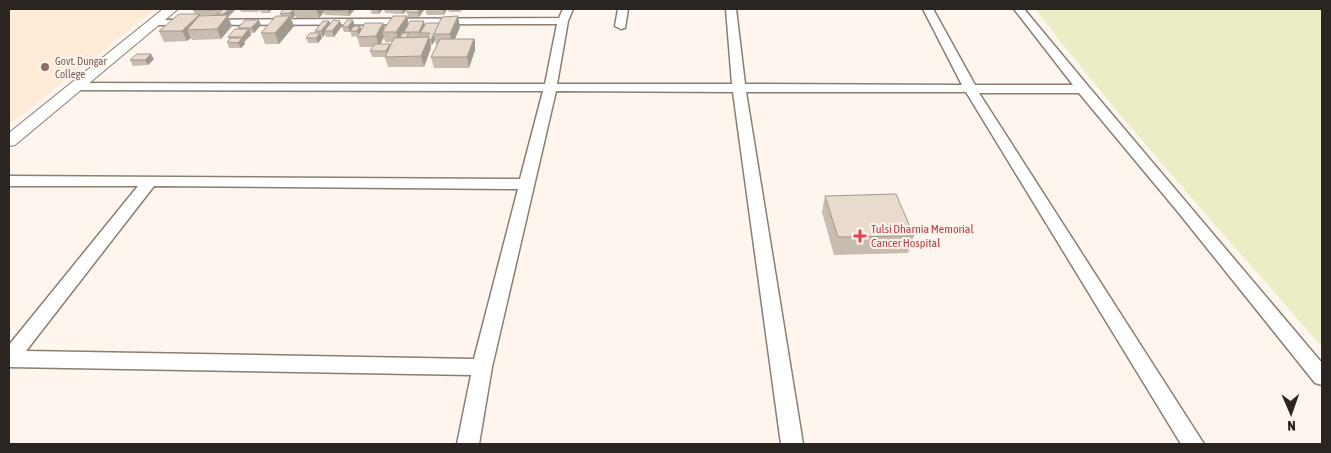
<svg xmlns="http://www.w3.org/2000/svg" width="1331" height="453" viewBox="0 0 1331 453" font-family="'Asap Condensed',sans-serif">
<style>
.built{fill:#feebd6}
.green{fill:#ebedc5}
.lines{fill:none;stroke-linecap:round;stroke-linejoin:round}
.minor-casing{stroke:#8a7e71;stroke-width:3}
.tertiary-casing{stroke:#8a7e71;stroke-width:2}
.minor{fill:#fff;fill-rule:evenodd}
.tertiary{fill:#fff;fill-rule:evenodd}
.wall{fill:#c8bbaf;fill-rule:evenodd}
.shaded-wall{fill:#a2998f}
.building{fill:#e8dacc;stroke:#a2998f}
.education-dot{fill:#8d6e63;stroke:#fef6ee;stroke-width:2}
.health-dot{fill:#e0444e;stroke:#fef6ee;stroke-width:2}
.labels{text-anchor:middle;stroke-width:4;stroke-linejoin:round;paint-order:stroke}
.far-education-label{font-size:11px;fill:#785e54;stroke:#fef6ee;text-anchor:start}
.health-label{font-size:12px;fill:#be3a42;stroke:#fef6ee;text-anchor:start}
</style>
<rect width="100%" height="100%" fill="#fef6ee"/>
<polygon class="built" points="9,9 155,9 9,125"/>
<path class="green" d="M1035,9H1322V347C1226,236 1125,126 1035,9Z"/>
<g class="lines">
<g class="minor-casing">
<g id="minor">
<path d="M563,9H573L568,21L557,84H732L726,9H736L745,84L962,85L923,9H933L975,85H1073L1014,9H1024L1088,86L1322,363V385L1315,383L1178,212L1079,93H979L1204,444H1181L966,92H746L803,444H781L733,92L556,91L492,367L479,444H457L471,375L9,367V345L138,186H9V176L520,179L543,91L77,90L73,89L71,86L73,83L545,84L557,24L155,25L151,24L149,22L151,20L559,18ZM154,186L518,189L474,359L26,351Z"/>
<polygon points="618,9 628,9 625,28 621,29 615,26"/>
</g>
</g>
<g class="tertiary-casing">
<polygon id="tertiary" points="163,9 178,9 15,145 9,146 9,133"/>
</g>
<use href="#minor" class="minor"/>
<use href="#tertiary" class="tertiary"/>
</g>
<g class="wall">
<path d="M194,9H235V10L228,17L232,26L221,39L192,40L191,38L187,41L164,42L159,31L195,14L193,10ZM201,15H218V16H201Z"/>
<polygon points="240,9 272,9 269,13 261,13 260,10 258,12 241,12"/>
<polygon points="284,9 355,9 349,16 325,15 324,12 319,18 296,18 295,15 292,19 291,19 294,26 279,44 265,44 261,33 281,16 280,14"/>
<polygon points="370,9 383,9 379,14 372,14"/>
<polygon points="384,9 408,9 403,14 385,13"/>
<polygon points="425,9 447,9 444,15 427,15"/>
<polygon points="448,9 462,9 461,12 449,12"/>
<polygon points="424,10 419,17 408,17 407,12"/>
<polygon points="329,21 330,24 340,21 342,26 334,37 326,37 325,34 323,37 321,37 322,38 318,43 308,43 306,38 315,33 315,31"/>
<path d="M383,23L385,28L409,24L460,27L455,39H475V50L469,68H434L431,57L437,45H436L435,40L432,45H431V48L424,67H388L385,57H372L370,51L373,47H360L357,36L352,37L350,31V32H344L342,27L360,26L361,29ZM420,36L421,38H410V37H420ZM384,37L385,42H393L391,46L380,44Z"/>
<polygon points="261,25 254,33 251,33 251,35 244,42 245,44 241,48 229,48 227,42 229,40 228,37 238,29 238,28"/>
<polygon points="154,59 148,65 133,66 130,60"/>
<polygon points="825,196 914,236 908,253 834,255 822,212"/>
</g>
<g class="shaded-wall">
<polygon points="229,9 235,9 235,10 228,17 232,26 221,39 217,29 226,18 224,14"/>
<polygon points="268,9 272,9 269,13"/>
<polygon points="316,9 326,9 323,10 324,12 319,18"/>
<polygon points="349,9 355,9 349,16 348,11"/>
<polygon points="378,9 383,9 379,14"/>
<polygon points="402,9 408,9 403,14"/>
<polygon points="420,9 424,9 424,10 419,17 418,12"/>
<polygon points="443,9 447,9 444,15"/>
<polygon points="293,10 295,15 292,19 290,13"/>
<polygon points="200,14 205,25 187,30 191,38 187,41 182,31"/>
<polygon points="290,16 294,26 279,44 275,33"/>
<polygon points="407,16 409,26 404,32 405,33 399,42 396,32"/>
<polygon points="458,16 460,27 453,43 452,43 450,34"/>
<polygon points="259,20 261,25 254,33 251,28"/>
<polygon points="353,20 355,26 350,32 348,27"/>
<polygon points="329,21 331,26 324,31 325,34 323,37 321,31"/>
<polygon points="340,21 342,26 334,37 332,31"/>
<polygon points="424,21 425,27 420,33 420,37 419,32"/>
<polygon points="383,23 386,32 382,32 384,37 379,47 376,36"/>
<polygon points="360,26 362,31 359,36 357,31"/>
<polygon points="249,29 251,35 244,42 242,37"/>
<polygon points="320,33 322,38 318,43 316,38"/>
<polygon points="434,35 435,40 432,45 431,40"/>
<polygon points="429,37 431,48 424,67 421,56"/>
<polygon points="242,38 245,44 241,48 238,43"/>
<polygon points="474,39 475,39 475,50 469,68 467,57"/>
<polygon points="390,44 392,49 388,57 386,51"/>
<polygon points="151,54 154,59 148,65 145,60"/>
</g>
<g class="building">
<polygon points="194,9 219,9 217,10 193,10"/>
<polygon points="223,9 229,9 224,14 217,14"/>
<polygon points="284,9 292,9 293,10 290,13 280,14"/>
<polygon points="324,9 349,9 348,11 323,10"/>
<polygon points="409,9 420,9 418,12 407,12"/>
<polygon points="179,14 200,14 182,31 159,31"/>
<polygon points="228,15 217,29 187,30 199,16"/>
<polygon points="276,16 290,16 275,33 261,33"/>
<polygon points="393,16 407,16 396,32 382,32"/>
<polygon points="458,16 450,34 433,34 442,17"/>
<polygon points="245,20 259,20 251,28 238,28"/>
<polygon points="333,20 340,21 332,31 324,31"/>
<polygon points="347,20 353,20 348,27 342,27"/>
<polygon points="323,21 329,21 321,31 315,31"/>
<polygon points="410,21 424,21 419,32 404,32"/>
<polygon points="365,23 383,23 376,36 357,37"/>
<polygon points="426,23 439,23 431,40 429,40 429,37 427,37 430,33 420,33"/>
<polygon points="354,26 360,26 357,31 350,31"/>
<polygon points="235,29 249,29 242,37 228,37"/>
<polygon points="310,33 320,33 316,38 306,38"/>
<polygon points="402,33 409,33 406,38 400,38"/>
<polygon points="429,37 421,56 385,57 394,38"/>
<polygon points="231,38 242,38 238,43 227,42"/>
<polygon points="440,39 474,39 467,57 431,57"/>
<polygon points="375,44 390,44 386,51 370,51"/>
<polygon points="137,54 151,54 145,60 130,60"/>
<polygon points="896,194 914,236 838,237 825,196"/>
</g>
<circle class="education-dot" cx="45" cy="67" r="5"/>
<path class="health-dot" d="M857.5 228.5h5v5h5v5h-5v5h-5v-5h-5v-5h5z"/>
<g class="labels">
<g class="far-education-label">
<text x="55" y="65">Govt. Dungar<tspan x="55" dy="13">College</tspan></text>
</g>
<g class="health-label">
<text x="871" y="233">Tulsi Dharnia Memorial<tspan x="871" dy="14">Cancer Hospital</tspan></text>
</g>
</g>
<rect width="1331" height="453" fill="none" stroke="#2a2520" stroke-width="20"/>
<g transform="translate(1291 413) rotate(178)" stroke="#fef6ee" stroke-width="4" paint-order="stroke">
<path d="M0-4L9 19L0 12L-9 19Z" fill="#2a2520"/>
<text y="-8" font-size="14" font-weight="bold" text-anchor="middle" fill="#2a2520">N</text>
</g>
</svg>
